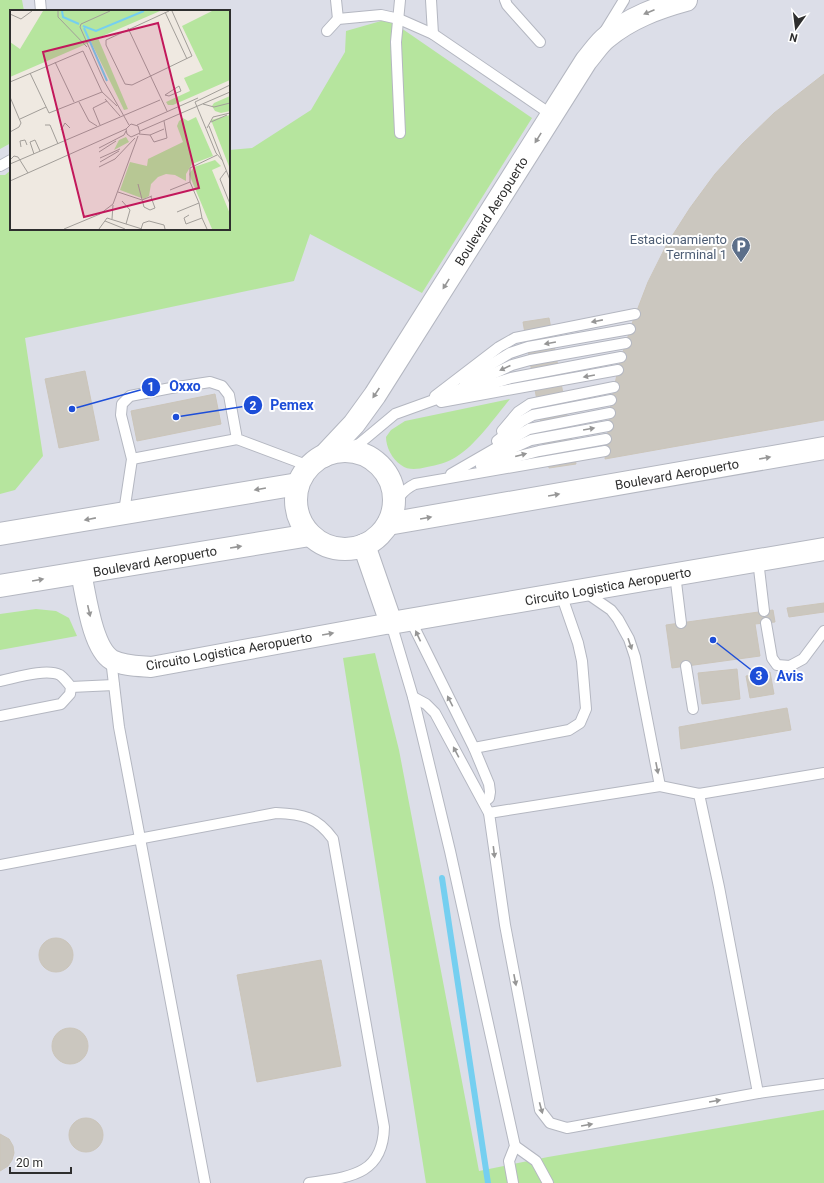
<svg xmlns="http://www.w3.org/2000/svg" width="824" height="1183" viewBox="0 0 824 1183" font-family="Roboto,sans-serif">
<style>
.airport{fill:#dcdee8;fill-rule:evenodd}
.green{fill:#b6e59e}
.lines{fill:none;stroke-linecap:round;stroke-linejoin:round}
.stream{stroke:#75cff0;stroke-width:6}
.building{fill:#cbc7bf;stroke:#cbc5ba}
.service-casing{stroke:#b4b7c1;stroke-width:12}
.minor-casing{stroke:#b4b7c1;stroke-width:22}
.tertiary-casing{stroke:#b4b7c1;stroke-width:24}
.service{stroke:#fff;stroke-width:10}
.minor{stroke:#fff;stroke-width:20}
.tertiary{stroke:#fff;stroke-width:22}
.oneway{fill:#969696}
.labels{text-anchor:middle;stroke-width:4;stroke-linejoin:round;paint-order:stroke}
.street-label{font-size:13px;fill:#2e2e2e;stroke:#fff}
.service-label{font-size:13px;fill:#4e5e75;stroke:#fff;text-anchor:end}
.inset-river{fill:none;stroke:#75cff0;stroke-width:2}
.inset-road{fill:none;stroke:#a29e99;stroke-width:1}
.view{fill:#c2185b;fill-opacity:0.15;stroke:#c2185b;stroke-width:2}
.inset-edge{fill:none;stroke:#2e2e2e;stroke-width:2}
.leader{fill:none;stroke:#1d4ed8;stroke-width:1.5}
.callout-dot{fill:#1d4ed8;stroke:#fff;stroke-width:1.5}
.mark-label{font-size:12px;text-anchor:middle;font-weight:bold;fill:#fff}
.callout-label{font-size:14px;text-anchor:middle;font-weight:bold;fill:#1d4ed8;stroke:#fff;stroke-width:4;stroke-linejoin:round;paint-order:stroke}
</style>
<rect width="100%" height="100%" fill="#efe9e1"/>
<path class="airport" d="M0,0H824V1183H0ZM11,11H229V229H11Z"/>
<g class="green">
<polygon points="0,0 22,0 24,11 11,11 11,143 0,149"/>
<polygon points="388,19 532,118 422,293 310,234 294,281 25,338 43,456 15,490 0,494 0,175 5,175 11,170 11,229 229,229 229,150 252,148 311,110 345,52 346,31"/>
<path d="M510,399C495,417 476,445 456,457C447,463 437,465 427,467C418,469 409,471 401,465C392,459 386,447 386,437L391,430L405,421Z"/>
<polygon points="36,609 56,611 69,618 77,636 0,650 0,614"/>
<polygon points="375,653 399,750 479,1171 548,1157 824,1110 824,1183 426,1183 343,658"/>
</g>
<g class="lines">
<polyline class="stream" points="442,878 488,1183"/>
</g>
<g class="building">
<polygon points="824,74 824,420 605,459 611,402 620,361 633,321 648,282 667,244 690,208 715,174 743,143 774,113"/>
<polygon points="549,318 576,464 549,468 523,322"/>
<polygon points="85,371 99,440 59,448 45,379"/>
<polygon points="215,394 221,424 137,441 131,411"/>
<polygon points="824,603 824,612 789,617 787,608"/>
<polygon points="773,610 775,622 755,624 760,656 672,668 666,625"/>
<polygon points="737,669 740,699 702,704 698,673"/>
<polygon points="770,672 774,694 750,698 746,676"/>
<polygon points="787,708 791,730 681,749 679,727"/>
<circle cx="56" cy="955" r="17"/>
<polygon points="321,960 341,1066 257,1082 237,975"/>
<circle cx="70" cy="1046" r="18"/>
<circle cx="86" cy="1135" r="17"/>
<polygon points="0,1134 9,1139 13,1146 14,1153 12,1160 8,1166 0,1171"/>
</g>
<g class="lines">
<g class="service-casing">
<g id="service">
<polyline points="40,0 41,11"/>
<polyline points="336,0 338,19"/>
<polyline points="431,0 433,34"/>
<polyline points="505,0 507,5 540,42"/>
<polyline points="327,31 338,19 381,15 399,19 433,34 552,115"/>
<polyline points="605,31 624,0"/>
<polyline points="400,133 396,42 400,0"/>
<polyline points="0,166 11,160"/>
<polyline points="464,381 510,353 528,347 630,329"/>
<polyline points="463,393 511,378 621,357"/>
<polyline points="435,396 499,347 515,338 635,314"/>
<polyline points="441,402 618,370"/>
<polyline points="502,431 518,412 530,404 614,387"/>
<polyline points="497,441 522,421 533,415 611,400"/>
<polyline points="339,452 359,444 395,414 445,396 512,365 530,360 626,343"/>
<polyline points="132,459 237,439"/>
<polyline points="488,459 531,440 608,426"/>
<polyline points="481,466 539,451 606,439"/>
<polyline points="451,474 529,429 610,413"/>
<polyline points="124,512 132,459 121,415 122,404 130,396 171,388 210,382 222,386 229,395 237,439 309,466"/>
<path d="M392,513C397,499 401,491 415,484L605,451"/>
<polyline points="758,560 764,611"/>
<polyline points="675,574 681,623"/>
<polyline points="585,592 611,610 618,619 629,639 635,657 660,786"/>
<polyline points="410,619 474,748 489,784 490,792 489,798 484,802"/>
<polyline points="391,623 413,697 450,851 515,1146 509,1161 513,1183"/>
<polyline points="766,623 772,658 777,665 790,666 803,659 824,631"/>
<polyline points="111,659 119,727 205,1183"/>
<polyline points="686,666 693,709"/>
<path d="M0,681C15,678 46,668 60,675C64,678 68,683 71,687L70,694L61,704L0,716"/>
<polyline points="71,687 114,685"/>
<polyline points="413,697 426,704 435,713 489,813 505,925 540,1110 550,1123 567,1128 758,1093 824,1084"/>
<polyline points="474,748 569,730 580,723 586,709 582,661 578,643 561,594"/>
<polyline points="699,794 719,887 758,1093"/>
<polyline points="489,813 660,786 699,794 824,773"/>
<path d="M0,865L276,813C303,814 317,817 333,839L384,1127C383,1176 348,1177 309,1183"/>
<polyline points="515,1146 536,1161 548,1183"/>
</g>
</g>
<g class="minor-casing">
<path id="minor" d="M81,573C86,595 92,648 112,660C123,666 139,666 151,667L391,623"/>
</g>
<g class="tertiary-casing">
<g id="tertiary">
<circle cx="345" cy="500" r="49"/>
<path d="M324,456L354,424L375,395L586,61C593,53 599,43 607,37C630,18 657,8 686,0"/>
<polyline points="388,524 824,448"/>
<polyline points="0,534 298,484"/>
<polyline points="364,545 391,623 824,549"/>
<polyline points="0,586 310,535"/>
</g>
</g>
<use href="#service" class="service"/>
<use href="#minor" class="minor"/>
<use href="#tertiary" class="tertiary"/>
</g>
<defs><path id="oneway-solid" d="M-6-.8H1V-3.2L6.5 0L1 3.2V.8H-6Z"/></defs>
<g class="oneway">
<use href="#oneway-solid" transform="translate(649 12) rotate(157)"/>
<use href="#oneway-solid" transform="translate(538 138) rotate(122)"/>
<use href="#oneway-solid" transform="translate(446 284) rotate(122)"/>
<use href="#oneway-solid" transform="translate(597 321) rotate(169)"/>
<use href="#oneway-solid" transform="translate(550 343) rotate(170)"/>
<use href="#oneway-solid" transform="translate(505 368) rotate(155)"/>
<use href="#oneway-solid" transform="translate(589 376) rotate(170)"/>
<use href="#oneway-solid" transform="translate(376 393) rotate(124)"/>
<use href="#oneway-solid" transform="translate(589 429) rotate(-10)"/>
<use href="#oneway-solid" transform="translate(521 455) rotate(-15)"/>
<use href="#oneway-solid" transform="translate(765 458) rotate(-10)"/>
<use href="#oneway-solid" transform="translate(260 489) rotate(170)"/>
<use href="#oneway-solid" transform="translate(554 495) rotate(-10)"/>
<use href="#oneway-solid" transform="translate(426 518) rotate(-10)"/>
<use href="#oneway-solid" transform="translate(90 519) rotate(169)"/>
<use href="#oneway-solid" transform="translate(236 547) rotate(-9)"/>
<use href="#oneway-solid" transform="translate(38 580) rotate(-10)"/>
<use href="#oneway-solid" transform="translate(89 611) rotate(77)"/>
<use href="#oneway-solid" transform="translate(328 634) rotate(-10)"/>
<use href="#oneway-solid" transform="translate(418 636) rotate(-115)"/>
<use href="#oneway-solid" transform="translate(630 644) rotate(71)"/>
<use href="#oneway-solid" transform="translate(450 701) rotate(-117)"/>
<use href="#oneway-solid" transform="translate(456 752) rotate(-118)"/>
<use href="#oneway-solid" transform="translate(657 768) rotate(79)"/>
<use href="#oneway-solid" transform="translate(494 852) rotate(83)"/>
<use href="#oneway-solid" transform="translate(515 980) rotate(79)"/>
<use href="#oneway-solid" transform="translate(715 1101) rotate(-10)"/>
<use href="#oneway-solid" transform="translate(541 1108) rotate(75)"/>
<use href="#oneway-solid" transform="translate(587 1125) rotate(-10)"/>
</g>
<defs>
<g id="parking-pin" transform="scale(1)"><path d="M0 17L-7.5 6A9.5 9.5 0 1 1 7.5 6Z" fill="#5c6f8a" stroke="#fff"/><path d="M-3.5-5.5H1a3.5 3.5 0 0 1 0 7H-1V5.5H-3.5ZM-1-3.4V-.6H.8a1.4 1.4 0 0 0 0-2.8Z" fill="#fff"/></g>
</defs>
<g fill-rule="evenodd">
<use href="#parking-pin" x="741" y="246"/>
</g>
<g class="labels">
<g class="street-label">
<text transform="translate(491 211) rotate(-58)" y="5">Boulevard Aeropuerto</text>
<text transform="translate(677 474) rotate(-10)" y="5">Boulevard Aeropuerto</text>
<text transform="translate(155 561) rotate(-10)" y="5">Boulevard Aeropuerto</text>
<text transform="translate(608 586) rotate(-10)" y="5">Circuito Logistica Aeropuerto</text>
<text transform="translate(229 651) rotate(-10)" y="5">Circuito Logistica Aeropuerto</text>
</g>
<g class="service-label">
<text x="727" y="244">Estacionamiento<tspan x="727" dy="15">Terminal 1</tspan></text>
</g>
</g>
<g transform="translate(10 10)">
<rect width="220" height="220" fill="#efe9e1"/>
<path d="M33,1H150L88,28L118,99L114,100L81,32L0,67V32L10,39ZM202,1H220V70L163,95H158L156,92L180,81L174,68L193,60L172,16ZM220,86V101L211,103L205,101L202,96L204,93ZM220,105V159L201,110ZM186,107L203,146L182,154L176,164V171L165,165L156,164L148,167L141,174L139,186L134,189L110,180L120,152L137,156L138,149L173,132L167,116L169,111L173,108L178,111ZM116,127L119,132L104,140L109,130ZM205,150L211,156L202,160L220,204V219H202L179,164L184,157Z" fill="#b6e59e"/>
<path class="inset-river" d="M52,1L53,7L69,14M73,16L86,21L134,1M74,18L97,71"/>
<path class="inset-road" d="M48,1V7L77,37M100,1L71,14L70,17L94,71L119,115M159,1L96,30V35L115,74L122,75L182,46L162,1M155,2L177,49M0,4L11,9L22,1M118,18L157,101M45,52L64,92M20,63L39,103L92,82M0,72L73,41L92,82L107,96M169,76L171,81L159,86L155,85ZM0,87L11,113L9,117L0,122M95,89L110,106M69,92L79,111L87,116M193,94L204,97L220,93M10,109L36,97M201,112L217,105M35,115H40L48,134M90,115L83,98L97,91M127,115L188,88M199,116L220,170M197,118L203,107L220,103M51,120L55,113L60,118M130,121L220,82M129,124L140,125L144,132L157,128L154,111M140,125L154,119M11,137L10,131L15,130L17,135M89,138L114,125L116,121M89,142L106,131M24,144L20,132L25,130L30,141M90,148L110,139M0,150L4,146L8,147L18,163M213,151L206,143L185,92L220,75M90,152L109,141M0,154L150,90M89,157L105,149L125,128M216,161L210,169L220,194M0,171L116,119L121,114L128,116L130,123L121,127L117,124L116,119M180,172V158L207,145M128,174L134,197L140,200L145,198L141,187M160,180L180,172L189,193L167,202M108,182L132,190L142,186M112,191L120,200L116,214M189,193L192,208M179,205L174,208L176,214L192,208L197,219M102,209L103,195M95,211L115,219M54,219L90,204L103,194L128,126M89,219L97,208L132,219M131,219L133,213L139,211L154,215L155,219"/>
<path class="view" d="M148,13L189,178L74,207L33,42Z"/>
<rect width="220" height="220" class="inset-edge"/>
</g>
<path class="leader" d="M72 409L151 387M176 417L253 405M713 640L759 676"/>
<g class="callout-dot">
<circle cx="72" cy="409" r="4"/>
<circle cx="176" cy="417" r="4"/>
<circle cx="713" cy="640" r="4"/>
<circle cx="151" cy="387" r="10"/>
<circle cx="253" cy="405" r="10"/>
<circle cx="759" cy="676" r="10"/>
</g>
<g class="mark-label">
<text x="151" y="391">1</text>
<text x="253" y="410">2</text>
<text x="759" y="680">3</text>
</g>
<g class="callout-label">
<text x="185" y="391">Oxxo</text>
<text x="292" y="410">Pemex</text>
<text x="790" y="681">Avis</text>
</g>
<g transform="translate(796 28) rotate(194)" stroke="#ffffff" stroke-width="3" paint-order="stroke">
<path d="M0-3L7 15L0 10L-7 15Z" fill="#2e2e2e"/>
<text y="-6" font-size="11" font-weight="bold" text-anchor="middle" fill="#2e2e2e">N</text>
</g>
<path d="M10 1167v6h61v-6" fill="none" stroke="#2e2e2e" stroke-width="2"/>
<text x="16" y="1167" font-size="12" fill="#2e2e2e" stroke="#ffffff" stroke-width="3" paint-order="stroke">20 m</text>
</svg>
